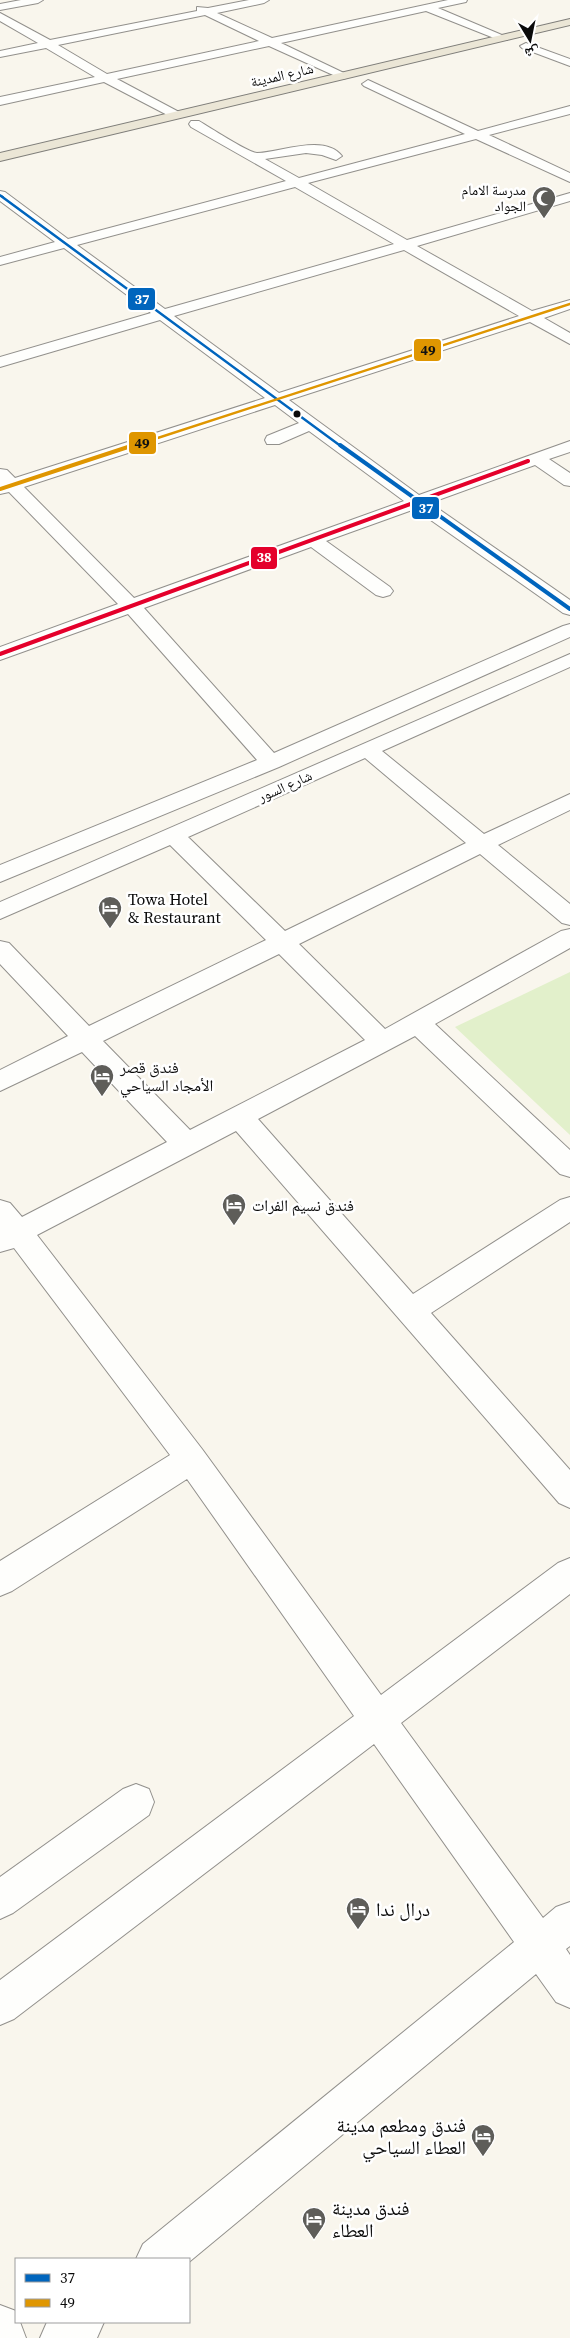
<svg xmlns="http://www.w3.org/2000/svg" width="570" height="2338" viewBox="0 0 570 2338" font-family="'Source Serif 4','Noto Naskh Arabic',serif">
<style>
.green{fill:#e2f0cb}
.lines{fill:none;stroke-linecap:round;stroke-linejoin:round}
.minor-casing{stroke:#92908c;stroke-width:2}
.major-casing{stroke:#7f7e7a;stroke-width:2}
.minor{fill:#fefefc;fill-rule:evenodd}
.major{fill:#ebe6d6;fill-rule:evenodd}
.bus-1-far2-casing{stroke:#fff;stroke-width:4}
.bus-1-far1-casing{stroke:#fff;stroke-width:4.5}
.bus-1-casing{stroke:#fff;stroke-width:6}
.bus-2-far1-casing{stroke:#fff;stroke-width:4.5}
.bus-2-casing{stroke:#fff;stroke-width:6}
.bus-3-casing{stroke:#fff;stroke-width:6}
.bus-1-far2{stroke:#0065bd;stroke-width:2}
.bus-1-far1{stroke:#0065bd;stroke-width:2.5}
.bus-1{stroke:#0065bd;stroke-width:4}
.bus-2-far1{stroke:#df9601;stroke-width:2.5}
.bus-2{stroke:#df9601;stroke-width:4}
.bus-3{stroke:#e4002b;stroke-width:4}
.bus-dot{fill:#0a0a0a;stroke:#fff;stroke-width:2}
.labels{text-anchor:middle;stroke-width:5;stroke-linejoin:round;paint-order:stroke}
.far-street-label{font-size:14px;fill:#0a0a0a;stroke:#fff}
.far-poi-label{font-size:14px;fill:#0a0a0a;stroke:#fff;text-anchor:end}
.poi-label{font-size:16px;fill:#0a0a0a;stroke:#fff;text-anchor:start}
.near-poi-label{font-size:19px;fill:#0a0a0a;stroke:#fff;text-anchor:start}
.line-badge{stroke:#fff;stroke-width:2}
.badge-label{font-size:14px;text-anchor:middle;font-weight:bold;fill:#fff}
.pale-badge-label{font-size:14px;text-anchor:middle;font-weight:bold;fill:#111}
</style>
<rect width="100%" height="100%" fill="#f9f6ed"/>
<polygon class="green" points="570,972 570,1135 455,1027"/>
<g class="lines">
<g class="minor-casing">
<g id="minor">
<polygon points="21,0 43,0 38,3 0,10 0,4"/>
<path d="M249,0H269L264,3L217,13L272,38L448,0H467L466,2L438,8L509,38L507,40H499L426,11L281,43L346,74L348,76L346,78L342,79L269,46L117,79L179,112L181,115L175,119L104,82L0,105V97L95,77L46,48L0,57V51L38,43L0,21V13L50,40L197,11V7L208,8ZM205,15L259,41L107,74L58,45Z"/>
<polygon points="526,43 570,59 570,66 522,48 520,46"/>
<path d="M368,80L478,131L570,106V114L489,135L570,173V182L476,139L308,183L407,240L570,193V201L417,246L532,311L570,300V309L544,318L570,333V344L530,322L289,400L419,495L570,441V452L549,459L570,473V486L564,485L535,465L430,503L570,600V615L563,613L415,509L326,541L390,587L393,591L390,595L383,597L376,595L311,547L144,608L274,753L563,626L570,624V637L279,767L0,882V865L257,760L128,614L0,660V647L118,604L9,492L0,494V469L7,470L15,478L265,398L160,320L0,367V357L151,313L64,248L0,265V257L55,242L0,201V191L5,192L68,239L286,181L191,127L189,124L191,121H199C209,127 249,153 257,153C279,153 324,133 342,156L336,160L322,155L306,153L265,159L299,178L465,134L364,86L362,84ZM295,187L394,244L165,309L77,245ZM404,250L519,316L279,393L174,316ZM275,405L299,423L267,436L265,440L267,444H279L309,431L404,501L134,598L24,487Z"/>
<path d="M570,654V667L382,751L484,834L570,794V810L498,845L570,904V925L562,923L480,854L299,944L385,1029L561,931L570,929V948L435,1024L570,1150V1177L560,1174L415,1036L258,1119L413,1294L560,1200L570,1197V1222L431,1313L570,1470V1508L559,1503L236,1131L37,1235L202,1449L381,1695L558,1563L570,1558V1594L401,1723L543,1918L556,1907L570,1902V1946L566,1949L570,1955V2008L556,2002L536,1974L189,2262V2259H136L143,2244L514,1942L374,1744L14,2019L0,2025V1980L354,1716L187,1479L12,1591L0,1596V1561L170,1455L14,1248L0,1252V1200L10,1203L22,1217L167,1142L82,1052L0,1091V1070L68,1036L0,964V941L9,943L89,1026L266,940L170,845L0,919V902ZM365,758L466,843L285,931L188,837ZM279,954L365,1040L190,1130L103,1041Z"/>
<polygon points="136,1784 149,1789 154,1802 149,1815 13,1913 0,1919 0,1877 123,1789"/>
<polygon points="0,2305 16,2311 16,2322 20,2322 26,2338 0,2338"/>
<polygon points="47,2322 104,2322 97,2338 40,2338"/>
</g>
</g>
<g class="major-casing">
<polygon id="major" points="570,19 570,25 0,161 0,153"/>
</g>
<use href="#minor" class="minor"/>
<use href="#major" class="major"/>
<g class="bus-1-far2-casing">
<polyline id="bus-1-far2" points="0,195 3,197"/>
</g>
<g class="bus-1-far1-casing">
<polyline id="bus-1-far1" points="1,196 342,447"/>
</g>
<g class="bus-1-casing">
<polyline id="bus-1" points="340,445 570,609"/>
</g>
<g class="bus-2-far1-casing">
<polyline id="bus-2-far1" points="130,447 570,304"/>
</g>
<g class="bus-2-casing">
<polyline id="bus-2" points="0,489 134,445"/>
</g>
<g class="bus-3-casing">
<polyline id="bus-3" points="0,654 528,461"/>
</g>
<use href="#bus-1-far2" class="bus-1-far2"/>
<use href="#bus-1-far1" class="bus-1-far1"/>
<use href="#bus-1" class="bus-1"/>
<use href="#bus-2-far1" class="bus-2-far1"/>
<use href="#bus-2" class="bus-2"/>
<use href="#bus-3" class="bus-3"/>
</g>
<defs>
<g id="mosque-pin" transform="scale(1.25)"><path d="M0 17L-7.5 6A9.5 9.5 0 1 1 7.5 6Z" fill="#5e5d59" stroke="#fff"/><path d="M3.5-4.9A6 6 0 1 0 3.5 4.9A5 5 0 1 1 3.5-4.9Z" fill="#fff"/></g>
<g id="hotel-pin" transform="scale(1.25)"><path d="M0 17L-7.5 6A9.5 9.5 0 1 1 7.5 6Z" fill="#5e5d59" stroke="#fff"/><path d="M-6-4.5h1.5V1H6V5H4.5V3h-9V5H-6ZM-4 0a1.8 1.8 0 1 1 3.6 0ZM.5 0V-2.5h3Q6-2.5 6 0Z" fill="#fff"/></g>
</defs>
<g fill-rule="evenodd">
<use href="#mosque-pin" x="544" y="198"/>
<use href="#hotel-pin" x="110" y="908"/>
<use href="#hotel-pin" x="102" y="1076"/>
<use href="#hotel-pin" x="234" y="1205"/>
<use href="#hotel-pin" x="358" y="1909"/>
<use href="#hotel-pin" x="483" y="2136"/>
<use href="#hotel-pin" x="314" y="2219"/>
</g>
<circle class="bus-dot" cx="297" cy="414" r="4.5"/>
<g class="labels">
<g class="far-street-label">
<text transform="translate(282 75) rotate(-13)" y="5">شارع المدينة</text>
<text transform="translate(285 786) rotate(-24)" y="5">شارع السور</text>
</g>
<g class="far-poi-label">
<text x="526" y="195">مدرسة الامام<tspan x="526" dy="16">الجواد</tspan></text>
</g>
<g class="poi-label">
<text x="128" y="905">Towa Hotel<tspan x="128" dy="18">&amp; Restaurant</tspan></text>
<text x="120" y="1073">فندق قصر<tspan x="120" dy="18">الأمجاد السياحي</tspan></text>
<text x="252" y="1211">فندق نسيم الفرات</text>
</g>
<g class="near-poi-label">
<text x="376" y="1916">درال ندا</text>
<text x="466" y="2132" text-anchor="end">فندق ومطعم مدينة<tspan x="466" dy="22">العطاء السياحي</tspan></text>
<text x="332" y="2215">فندق مدينة<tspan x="332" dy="22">العطاء</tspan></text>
</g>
</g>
<g class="line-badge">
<rect x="127" y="287" width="29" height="24" rx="5" fill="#0065bd"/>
<rect x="413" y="338" width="29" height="24" rx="5" fill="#df9601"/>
<rect x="128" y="431" width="29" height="24" rx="5" fill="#df9601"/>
<rect x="411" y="496" width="29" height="24" rx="5" fill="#0065bd"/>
<rect x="250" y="546" width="28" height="24" rx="5" fill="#e4002b"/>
</g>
<g class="badge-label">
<text x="142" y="304">37</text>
<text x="426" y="513">37</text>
<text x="264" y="562">38</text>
</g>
<g class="pale-badge-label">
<text x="428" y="355">49</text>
<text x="142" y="448">49</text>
</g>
<rect x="15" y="2258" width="175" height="65" fill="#ffffff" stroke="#9d9d9d"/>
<rect x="25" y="2274" width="25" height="8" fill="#0065bd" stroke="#9d9d9d"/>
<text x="60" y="2283" font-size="15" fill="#0a0a0a">37</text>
<rect x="25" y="2299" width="25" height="8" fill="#df9601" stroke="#9d9d9d"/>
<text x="60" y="2308" font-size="15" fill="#0a0a0a">49</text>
<g transform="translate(530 40) rotate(170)" stroke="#ffffff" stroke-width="4" paint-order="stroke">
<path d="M0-4L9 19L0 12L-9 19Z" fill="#0a0a0a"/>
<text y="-8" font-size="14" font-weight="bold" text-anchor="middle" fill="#0a0a0a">ش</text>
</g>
</svg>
